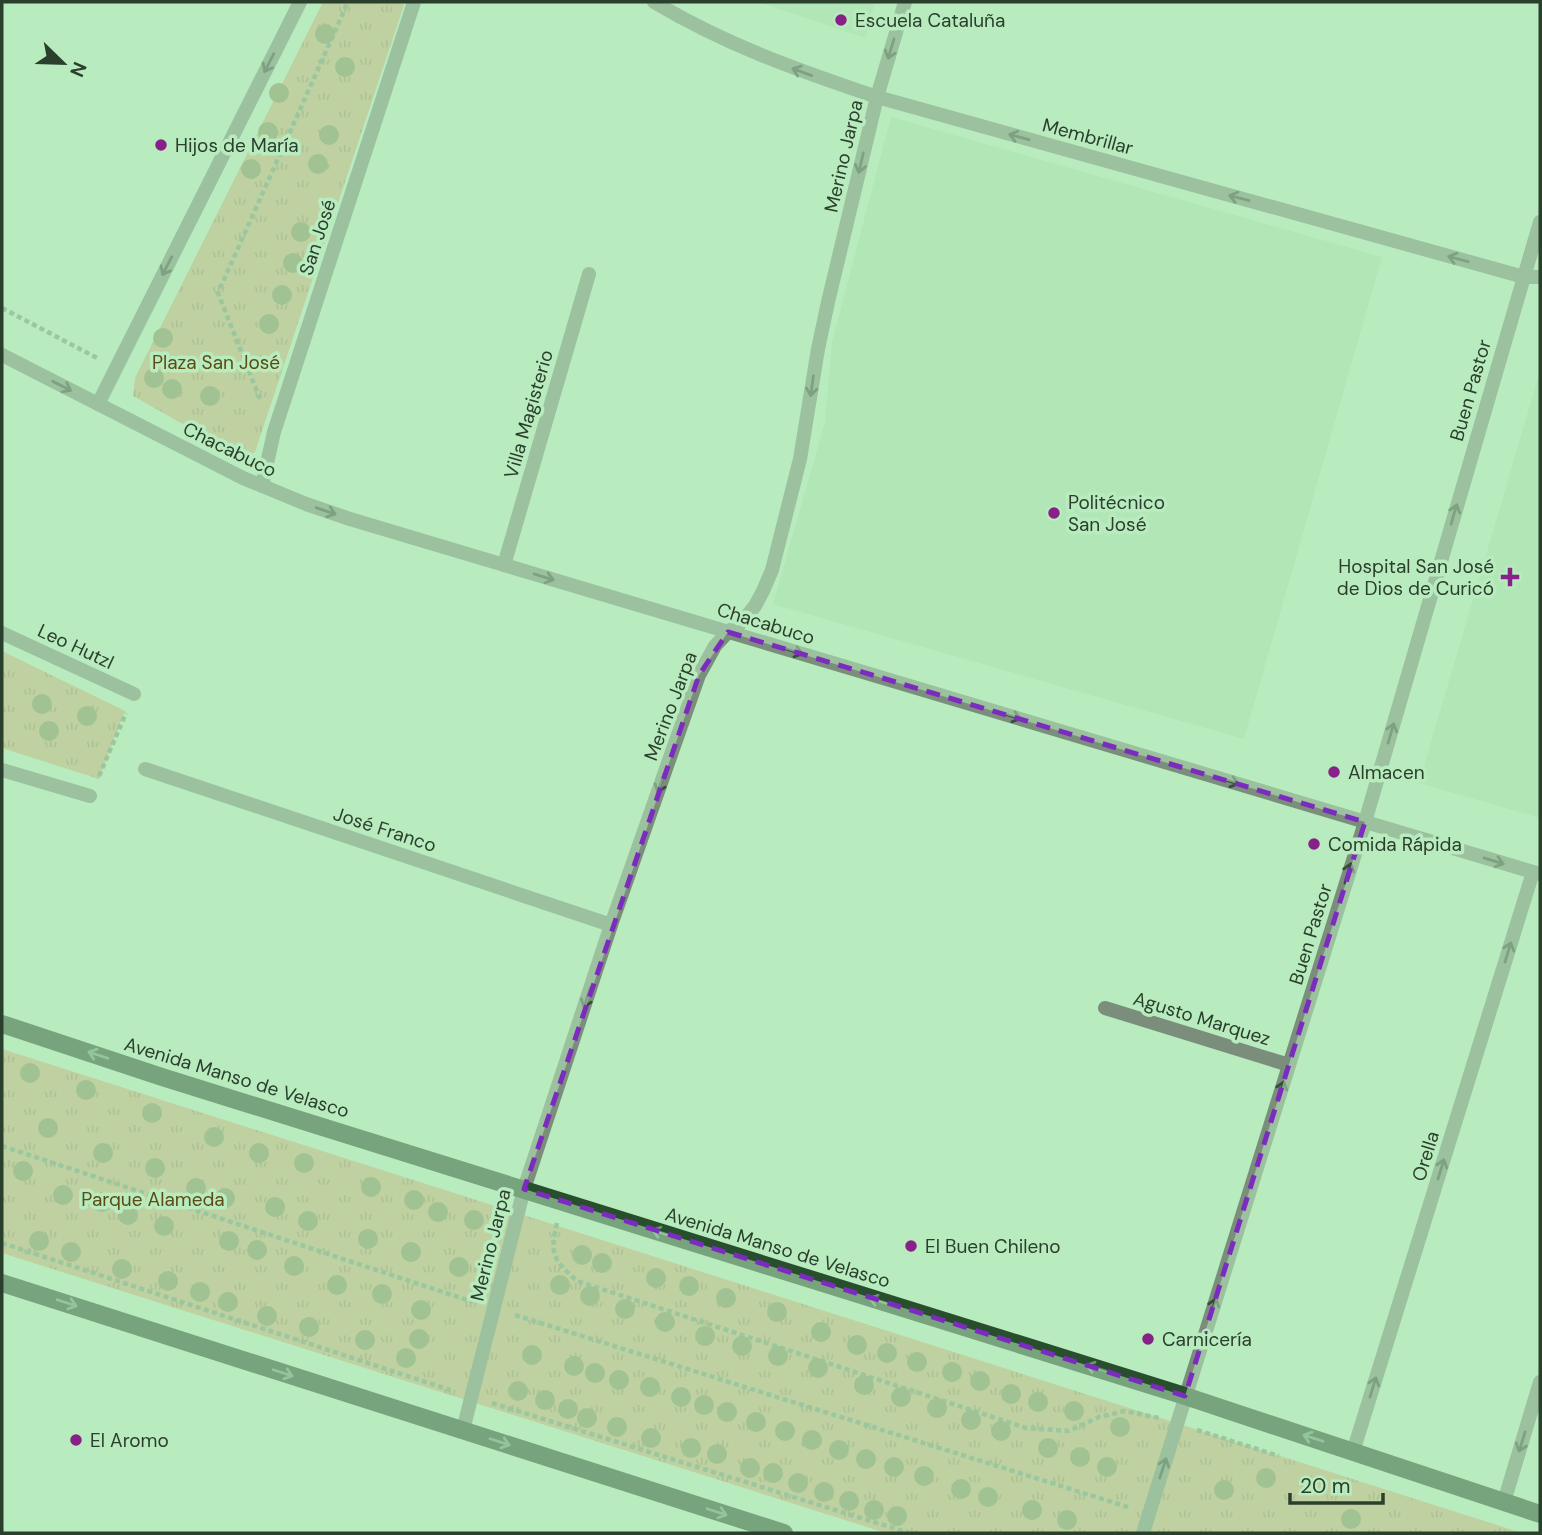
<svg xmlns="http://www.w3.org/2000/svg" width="1542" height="1535" viewBox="0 0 1542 1535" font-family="'DM Sans',sans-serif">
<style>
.built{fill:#a9e2af}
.grass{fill:url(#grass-tufts)}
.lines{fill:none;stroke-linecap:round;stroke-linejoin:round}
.path{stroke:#779b7b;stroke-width:4.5;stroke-dasharray:5 3.5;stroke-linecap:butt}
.minor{stroke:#7a8e7b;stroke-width:14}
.primary{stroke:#284e2e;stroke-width:18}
.tree{fill:#86925f}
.oneway{stroke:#374b39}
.oneway2{stroke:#69956f}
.marked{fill:none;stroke:#7b2cbf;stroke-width:5;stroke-dasharray:14 9;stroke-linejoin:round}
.poi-dot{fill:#872087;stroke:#b8ebbe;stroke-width:2.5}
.labels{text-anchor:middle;stroke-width:7;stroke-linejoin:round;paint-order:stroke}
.poi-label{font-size:19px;fill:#2b3f2d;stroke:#b8ebbe;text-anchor:start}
.street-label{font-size:19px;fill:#2b3f2d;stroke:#b8ebbe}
.park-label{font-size:19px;fill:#5e4a12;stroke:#b8ebbe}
</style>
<defs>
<pattern id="grass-tufts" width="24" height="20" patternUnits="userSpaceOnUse" patternTransform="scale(1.75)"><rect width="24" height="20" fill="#c7b17d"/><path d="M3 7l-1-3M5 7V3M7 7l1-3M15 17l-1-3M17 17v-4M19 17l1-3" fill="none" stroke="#a29167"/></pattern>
</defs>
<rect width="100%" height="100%" fill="#b8ebbe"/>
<g class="built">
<polygon points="759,2 875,2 865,38"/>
<polygon points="891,117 1382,257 1244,739 773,604 825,422 832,342"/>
<polygon points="1540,371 1540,818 1419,783"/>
</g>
<g class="grass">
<polygon points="323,2 405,2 255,452 245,459 133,396 135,378"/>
<polygon points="2,651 125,711 99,779 2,748"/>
<polygon points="2,1049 1522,1533 886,1533 2,1253"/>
</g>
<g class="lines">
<g class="path">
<polyline points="2,308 97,358"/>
<polyline points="260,399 218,293 348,2"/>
<polyline points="99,776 126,713"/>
<polyline points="2,1146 473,1302"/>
<path d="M557,1223C549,1255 554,1260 577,1281L1026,1428L1069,1431L1099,1417L1125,1411L1159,1418"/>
<polyline points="2,1243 450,1390"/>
<polyline points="515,1315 1128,1507"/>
<polyline points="492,1403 909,1533"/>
<polyline points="1197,1430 1279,1456"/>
</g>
<g class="minor">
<path d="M654,2C726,45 797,70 877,97L1524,277H1540"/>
<polyline points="2,355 243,478 306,504 350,519 1540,874"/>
<polyline points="98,404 300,2"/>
<polyline points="262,486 274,432 414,2"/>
<polyline points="504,565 589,274"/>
<polyline points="2,633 134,694"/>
<polyline points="145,769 611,925"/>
<polyline points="2,770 90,796"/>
<polyline points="1105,1008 1289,1065"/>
<polyline points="463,1430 524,1189 611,925 699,675 715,646 728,632 742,622 755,606 763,591 772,570 800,459 818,349 828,302 877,97 905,2"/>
<polyline points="1353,1452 1533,872"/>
<polyline points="1504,1502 1540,1382"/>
<polyline points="1143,1533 1365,822 1540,222"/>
</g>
<g class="primary">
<polyline points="2,1024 162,1077 1185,1396 1540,1514"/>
<polyline points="2,1283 784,1533"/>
</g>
</g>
<g class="tree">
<circle cx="325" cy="34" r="10"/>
<circle cx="345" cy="67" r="10"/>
<circle cx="279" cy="93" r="10"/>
<circle cx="268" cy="132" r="10"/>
<circle cx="329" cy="135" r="10"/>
<circle cx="318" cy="164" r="10"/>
<circle cx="251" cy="169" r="10"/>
<circle cx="301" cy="232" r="10"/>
<circle cx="293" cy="263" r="10"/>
<circle cx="282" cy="295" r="10"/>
<circle cx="269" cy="324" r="10"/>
<circle cx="163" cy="338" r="10"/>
<circle cx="154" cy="378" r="10"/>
<circle cx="172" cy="389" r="10"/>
<circle cx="210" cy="396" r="10"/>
<circle cx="42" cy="704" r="10"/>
<circle cx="87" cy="716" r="10"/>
<circle cx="49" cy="731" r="10"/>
<circle cx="30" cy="1073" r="10"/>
<circle cx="86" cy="1090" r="10"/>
<circle cx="152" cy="1113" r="10"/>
<circle cx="48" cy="1128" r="10"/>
<circle cx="214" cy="1137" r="10"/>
<circle cx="103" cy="1153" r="10"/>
<circle cx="259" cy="1153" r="10"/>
<circle cx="304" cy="1163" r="10"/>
<circle cx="155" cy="1168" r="10"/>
<circle cx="23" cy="1171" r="10"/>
<circle cx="371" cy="1187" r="10"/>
<circle cx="196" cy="1188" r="10"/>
<circle cx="63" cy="1195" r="10"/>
<circle cx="225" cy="1198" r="10"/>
<circle cx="414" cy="1200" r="10"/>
<circle cx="102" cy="1202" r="10"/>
<circle cx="275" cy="1207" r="10"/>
<circle cx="438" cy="1212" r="10"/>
<circle cx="128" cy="1215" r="10"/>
<circle cx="474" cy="1220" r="10"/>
<circle cx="308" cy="1221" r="10"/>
<circle cx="164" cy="1226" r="10"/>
<circle cx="368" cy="1239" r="10"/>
<circle cx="39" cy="1241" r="10"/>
<circle cx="229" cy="1241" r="10"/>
<circle cx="257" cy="1250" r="10"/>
<circle cx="71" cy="1252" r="10"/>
<circle cx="411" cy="1252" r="10"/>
<circle cx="582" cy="1255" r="10"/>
<circle cx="602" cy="1263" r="10"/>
<circle cx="294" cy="1266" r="10"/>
<circle cx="459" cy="1267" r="10"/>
<circle cx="122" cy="1269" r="10"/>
<circle cx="656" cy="1278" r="10"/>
<circle cx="168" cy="1281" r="10"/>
<circle cx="337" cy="1285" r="10"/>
<circle cx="560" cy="1285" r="10"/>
<circle cx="689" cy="1286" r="10"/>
<circle cx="200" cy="1292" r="10"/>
<circle cx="382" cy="1294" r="10"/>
<circle cx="590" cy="1296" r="10"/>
<circle cx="726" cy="1298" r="10"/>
<circle cx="228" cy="1302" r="10"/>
<circle cx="625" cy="1309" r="10"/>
<circle cx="421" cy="1310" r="10"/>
<circle cx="777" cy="1312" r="10"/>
<circle cx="267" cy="1316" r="10"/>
<circle cx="665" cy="1322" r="10"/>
<circle cx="309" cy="1327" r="10"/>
<circle cx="821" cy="1332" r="10"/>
<circle cx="705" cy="1336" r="10"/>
<circle cx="419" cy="1339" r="10"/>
<circle cx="365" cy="1340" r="10"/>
<circle cx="857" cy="1345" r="10"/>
<circle cx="742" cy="1346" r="10"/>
<circle cx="887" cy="1353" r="10"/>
<circle cx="532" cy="1355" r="10"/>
<circle cx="778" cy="1356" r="10"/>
<circle cx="406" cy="1358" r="10"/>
<circle cx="917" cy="1362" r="10"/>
<circle cx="574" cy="1366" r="10"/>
<circle cx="818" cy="1368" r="10"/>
<circle cx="952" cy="1372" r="10"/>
<circle cx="595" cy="1373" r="10"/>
<circle cx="619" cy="1380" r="10"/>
<circle cx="980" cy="1381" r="10"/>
<circle cx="864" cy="1385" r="10"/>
<circle cx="650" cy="1387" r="10"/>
<circle cx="518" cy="1391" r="10"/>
<circle cx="1011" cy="1394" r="10"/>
<circle cx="681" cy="1397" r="10"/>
<circle cx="901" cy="1397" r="10"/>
<circle cx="545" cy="1400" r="10"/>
<circle cx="1038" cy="1402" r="10"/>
<circle cx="704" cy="1405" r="10"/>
<circle cx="937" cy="1408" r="10"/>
<circle cx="568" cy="1409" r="10"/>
<circle cx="1074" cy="1411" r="10"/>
<circle cx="727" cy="1412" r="10"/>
<circle cx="587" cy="1418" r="10"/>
<circle cx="971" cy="1420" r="10"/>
<circle cx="756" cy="1422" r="10"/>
<circle cx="617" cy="1427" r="10"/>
<circle cx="1120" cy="1427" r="10"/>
<circle cx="785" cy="1431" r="10"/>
<circle cx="1001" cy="1431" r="10"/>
<circle cx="651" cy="1438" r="10"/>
<circle cx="812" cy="1440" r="10"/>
<circle cx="691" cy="1448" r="10"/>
<circle cx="1048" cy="1448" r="10"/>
<circle cx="839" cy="1450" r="10"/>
<circle cx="717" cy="1454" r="10"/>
<circle cx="1080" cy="1457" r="10"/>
<circle cx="866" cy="1459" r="10"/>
<circle cx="894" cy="1467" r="10"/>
<circle cx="1107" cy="1467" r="10"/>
<circle cx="750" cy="1468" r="10"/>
<circle cx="773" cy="1473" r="10"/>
<circle cx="924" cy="1476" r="10"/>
<circle cx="1266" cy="1478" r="10"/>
<circle cx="798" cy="1483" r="10"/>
<circle cx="961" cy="1489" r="10"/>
<circle cx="1224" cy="1490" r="10"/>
<circle cx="824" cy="1492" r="10"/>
<circle cx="988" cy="1497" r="10"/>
<circle cx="849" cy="1501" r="10"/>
<circle cx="874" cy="1510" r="10"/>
<circle cx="1032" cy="1510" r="10"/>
<circle cx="897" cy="1516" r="10"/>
<circle cx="1351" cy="1519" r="10"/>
<circle cx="1067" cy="1520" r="10"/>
</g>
<defs><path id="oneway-shaft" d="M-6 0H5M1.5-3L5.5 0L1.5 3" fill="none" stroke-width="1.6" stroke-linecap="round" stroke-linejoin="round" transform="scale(1.75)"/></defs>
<g class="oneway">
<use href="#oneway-shaft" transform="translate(891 49) rotate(107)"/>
<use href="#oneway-shaft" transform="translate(269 63) rotate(117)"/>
<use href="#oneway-shaft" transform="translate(802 72) rotate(-160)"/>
<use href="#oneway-shaft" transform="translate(1019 137) rotate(-165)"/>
<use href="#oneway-shaft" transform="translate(861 163) rotate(103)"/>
<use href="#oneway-shaft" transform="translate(1239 198) rotate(-165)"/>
<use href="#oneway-shaft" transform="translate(1458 259) rotate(-165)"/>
<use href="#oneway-shaft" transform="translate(167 266) rotate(117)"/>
<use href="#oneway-shaft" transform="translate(62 386) rotate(27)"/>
<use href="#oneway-shaft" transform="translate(812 386) rotate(98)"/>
<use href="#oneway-shaft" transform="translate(326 511) rotate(19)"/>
<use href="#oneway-shaft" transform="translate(1454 514) rotate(-74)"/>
<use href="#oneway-shaft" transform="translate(544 577) rotate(17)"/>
<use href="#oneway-shaft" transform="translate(793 651) rotate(17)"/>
<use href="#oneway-shaft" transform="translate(1011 716) rotate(17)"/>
<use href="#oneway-shaft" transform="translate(1391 733) rotate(-74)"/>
<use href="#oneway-shaft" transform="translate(1229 781) rotate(17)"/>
<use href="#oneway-shaft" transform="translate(661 783) rotate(109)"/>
<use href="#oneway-shaft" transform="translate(1494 861) rotate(17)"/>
<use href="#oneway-shaft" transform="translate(1348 873) rotate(-73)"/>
<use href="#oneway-shaft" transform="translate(1508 952) rotate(-73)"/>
<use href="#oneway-shaft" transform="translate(587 998) rotate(108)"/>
<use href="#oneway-shaft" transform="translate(1281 1091) rotate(-73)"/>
<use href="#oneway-shaft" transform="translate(1441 1169) rotate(-73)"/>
<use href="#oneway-shaft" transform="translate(1213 1308) rotate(-73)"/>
<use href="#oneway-shaft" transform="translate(1373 1387) rotate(-73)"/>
<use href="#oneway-shaft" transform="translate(1522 1442) rotate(107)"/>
<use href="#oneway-shaft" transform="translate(1163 1468) rotate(-72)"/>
</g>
<g class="oneway2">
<use href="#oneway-shaft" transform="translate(98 1055) rotate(-162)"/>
<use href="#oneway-shaft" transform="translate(662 1233) rotate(-163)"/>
<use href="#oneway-shaft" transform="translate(879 1301) rotate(-163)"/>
<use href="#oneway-shaft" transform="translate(67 1303) rotate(18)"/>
<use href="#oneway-shaft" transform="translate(1096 1368) rotate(-163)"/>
<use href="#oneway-shaft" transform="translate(283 1373) rotate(18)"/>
<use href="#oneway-shaft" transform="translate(1313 1438) rotate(-162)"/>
<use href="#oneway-shaft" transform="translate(500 1442) rotate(18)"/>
<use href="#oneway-shaft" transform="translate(717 1512) rotate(18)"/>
</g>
<path d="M0 0H1542V1535H0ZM728,632L1365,822L1185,1396L524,1189L699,675Z" fill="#b8ebbe" fill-opacity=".55" fill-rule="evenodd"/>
<path class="marked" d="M728,632L1365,822L1185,1396L524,1189L699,675Z"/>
<g class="poi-dot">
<circle cx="841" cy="20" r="7"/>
<circle cx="161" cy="145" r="7"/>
<circle cx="1054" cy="513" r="7"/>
<path d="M1506.5 566.5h7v7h7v7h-7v7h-7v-7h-7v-7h7z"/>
<circle cx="1334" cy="772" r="7"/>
<circle cx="1314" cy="844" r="7"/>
<circle cx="911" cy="1246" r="7"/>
<circle cx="1148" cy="1339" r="7"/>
<circle cx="76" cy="1440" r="7"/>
</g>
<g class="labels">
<g class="poi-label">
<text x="855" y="27">Escuela Cataluña</text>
<text x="175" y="152">Hijos de María</text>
<text x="1068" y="509">Politécnico<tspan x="1068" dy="22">San José</tspan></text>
<text x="1494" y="573" text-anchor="end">Hospital San José<tspan x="1494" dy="22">de Dios de Curicó</tspan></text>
<text x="1348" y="779">Almacen</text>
<text x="1328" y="851">Comida Rápida</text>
<text x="925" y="1253">El Buen Chileno</text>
<text x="1162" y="1346">Carnicería</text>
<text x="90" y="1447">El Aromo</text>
</g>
<g class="street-label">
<text transform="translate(1088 136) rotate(15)" y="7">Membrillar</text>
<text transform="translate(843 156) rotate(-77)" y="7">Merino Jarpa</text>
<text transform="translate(317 237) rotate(-72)" y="7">San José</text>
<text transform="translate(1470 390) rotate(-74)" y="7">Buen Pastor</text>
<text transform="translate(528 414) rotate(-74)" y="7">Villa Magisterio</text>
<text transform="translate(230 449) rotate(26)" y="7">Chacabuco</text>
<text transform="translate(766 623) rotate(17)" y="7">Chacabuco</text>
<text transform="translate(76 646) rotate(25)" y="7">Leo Hutzl</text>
<text transform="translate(670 706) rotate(-69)" y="7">Merino Jarpa</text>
<text transform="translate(385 829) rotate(18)" y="7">José Franco</text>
<text transform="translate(1310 934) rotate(-73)" y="7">Buen Pastor</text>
<text transform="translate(1202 1018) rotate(17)" y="7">Agusto Marquez</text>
<text transform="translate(237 1077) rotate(17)" y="7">Avenida Manso de Velasco</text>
<text transform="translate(1425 1156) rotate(-73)" y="7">Orella</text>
<text transform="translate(490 1245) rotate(-76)" y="7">Merino Jarpa</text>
<text transform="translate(778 1247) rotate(17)" y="7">Avenida Manso de Velasco</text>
</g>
<g class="park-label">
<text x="216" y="369">Plaza San José</text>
<text x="153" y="1206">Parque Alameda</text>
</g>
</g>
<rect width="1542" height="1535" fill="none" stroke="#2b3f2d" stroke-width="7"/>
<g transform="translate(63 63) rotate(113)" stroke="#b8ebbe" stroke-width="5" paint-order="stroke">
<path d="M0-5L12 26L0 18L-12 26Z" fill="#2b3f2d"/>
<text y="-10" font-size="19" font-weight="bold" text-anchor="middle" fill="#2b3f2d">N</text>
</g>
<path d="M1290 1493v10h93v-10" fill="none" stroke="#2b3f2d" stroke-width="3.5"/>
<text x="1300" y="1493" font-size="21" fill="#2b3f2d" stroke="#b8ebbe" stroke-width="5" paint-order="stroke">20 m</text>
</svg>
